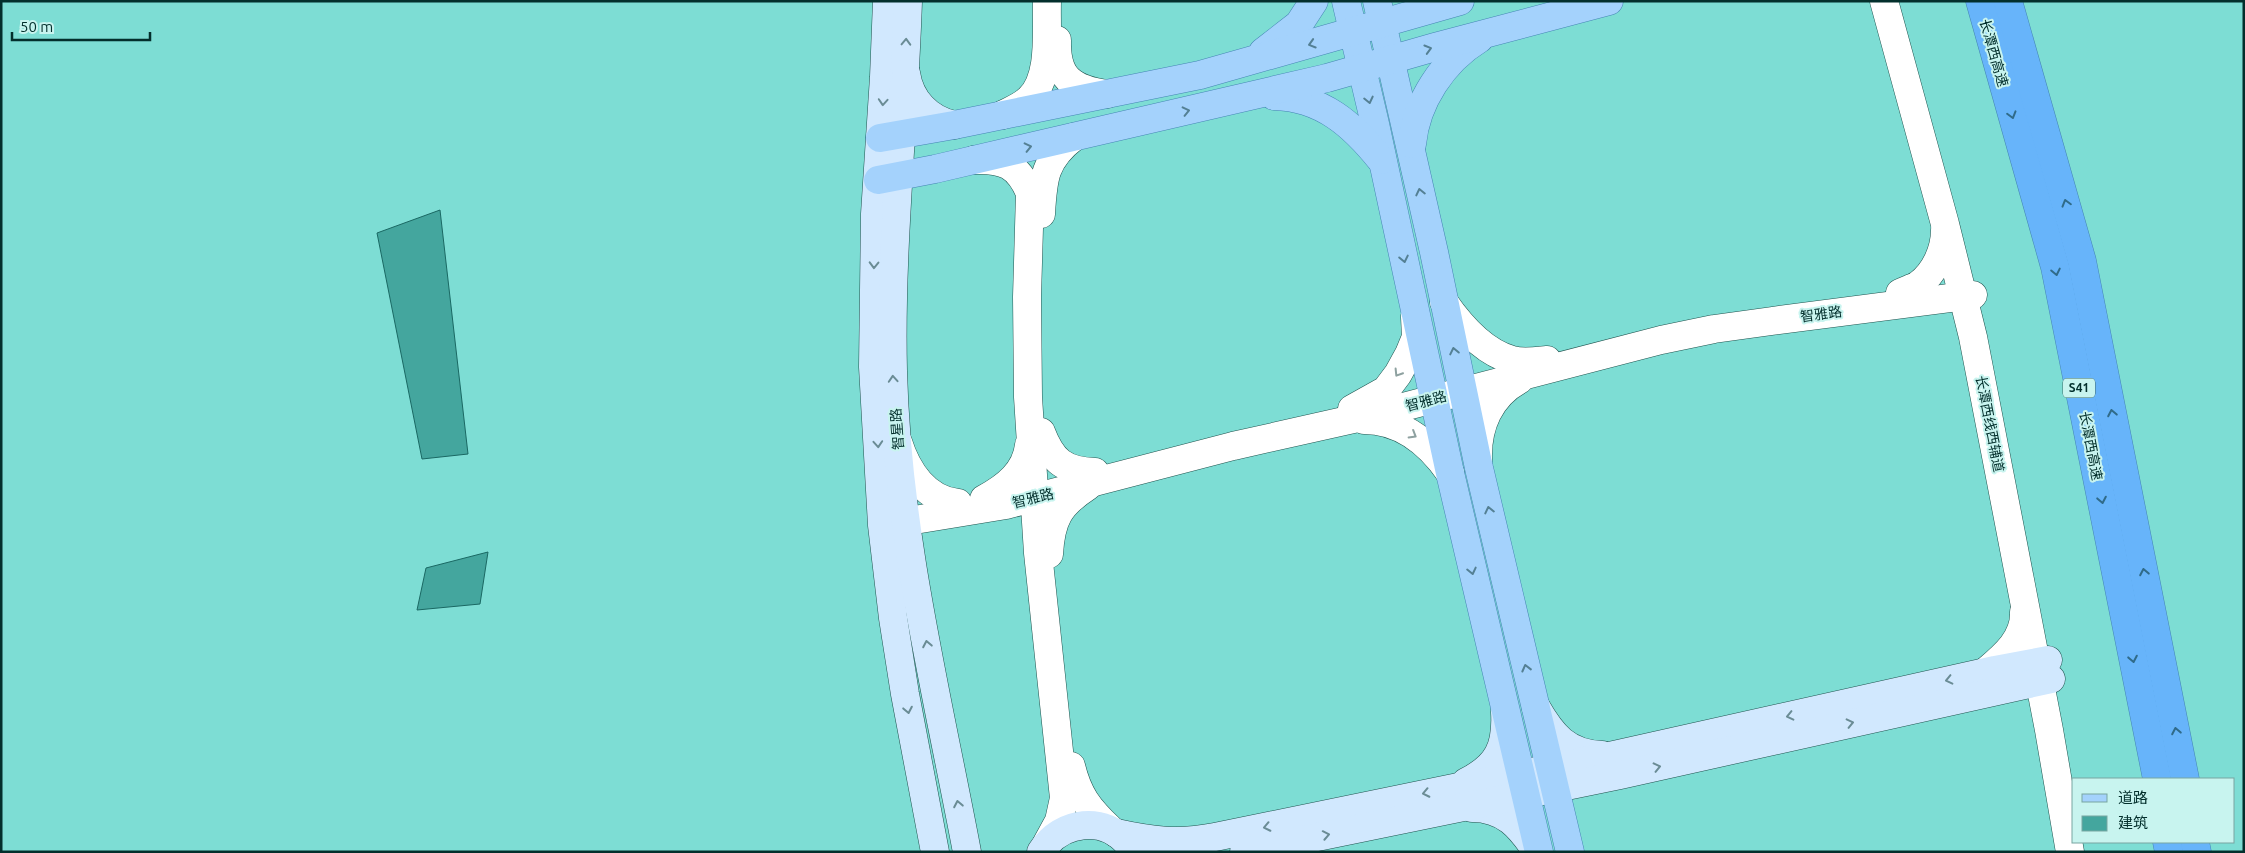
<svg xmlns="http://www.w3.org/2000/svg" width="2245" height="853" viewBox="0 0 2245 853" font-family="Ubuntu,'Noto Sans SC',sans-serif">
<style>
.building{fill:#44a69e;stroke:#1a6863}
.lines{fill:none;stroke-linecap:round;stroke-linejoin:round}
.tertiary-casing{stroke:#1f534e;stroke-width:29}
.secondary-casing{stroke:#1f534e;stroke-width:29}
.primary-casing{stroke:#4485b2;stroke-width:29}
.motorway-casing{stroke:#4485b2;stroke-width:29}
.tertiary{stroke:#fff;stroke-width:28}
.secondary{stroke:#d1e8fe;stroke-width:28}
.primary{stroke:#a4d2fc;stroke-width:28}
.motorway{stroke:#67b4fa;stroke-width:28}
.oneway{stroke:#6a8c95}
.oneway2{stroke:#548094}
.oneway3{stroke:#306b89}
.oneway4{stroke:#8ea1a0}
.labels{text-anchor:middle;stroke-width:4;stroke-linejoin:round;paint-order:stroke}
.shield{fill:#c8f4ef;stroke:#3e6a66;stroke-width:1}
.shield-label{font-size:12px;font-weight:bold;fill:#032f2c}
.street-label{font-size:14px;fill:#032f2c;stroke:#c8f4ef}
</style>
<rect width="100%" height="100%" fill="#7dddd4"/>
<g class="building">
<polygon points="440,210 468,454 422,459 377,233"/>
<polygon points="488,552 480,604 417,610 426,568"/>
</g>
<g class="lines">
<g class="tertiary-casing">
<g id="tertiary">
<polyline points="1884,1 1945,224 1973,337 2049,730 2070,852"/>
<path d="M1057,40C1056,77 1071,89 1107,94"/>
<path d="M1002,115C1012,110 1022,106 1029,99C1052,78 1046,30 1047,1"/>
<path d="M974,160C1004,159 1018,165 1030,193L1027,297L1028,397L1038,553L1064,798L1059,821L1047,843"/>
<path d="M1041,214C1043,179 1044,160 1074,137"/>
<path d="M1900,293C1906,290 1913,288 1918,285C1935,273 1945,250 1945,230"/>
<path d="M1444,302C1460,325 1483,352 1512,360C1523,363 1536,361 1547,360"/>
<polyline points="1352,409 1386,390 1398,374 1409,354 1416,337 1415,317"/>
<path d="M1364,420C1402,420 1430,444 1450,473"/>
<path d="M1041,432C1052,461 1064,471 1095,472"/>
<path d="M898,442C907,471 926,500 958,503"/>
<path d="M1478,459C1477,426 1490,396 1519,380"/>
<path d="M984,499C1006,487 1026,472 1029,445"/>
<polyline points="884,525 1006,505 1233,446 1380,413 1661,340 1714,329 1772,321 1973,295"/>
<path d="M1049,554C1051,519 1059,505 1088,486"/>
<path d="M1985,672C2004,656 2025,639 2024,612"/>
<path d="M1071,766C1078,795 1088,808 1110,829"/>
</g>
</g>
<g class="secondary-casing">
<g id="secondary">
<polyline points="887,1 884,77 875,214 873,367 882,525 893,618 905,694 935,852"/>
<path d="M908,1C904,125 890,248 893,371C897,534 937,693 967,852"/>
<path d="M906,73C910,100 928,119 954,125"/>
<path d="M1536,707C1552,735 1567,754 1602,755"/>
<path d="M1466,782C1498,766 1507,747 1505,712"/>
<path d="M1472,808C1505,808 1520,827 1537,852"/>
<path d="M1116,833C1152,841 1179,844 1215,837L1614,755L1995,670L2048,660"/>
<path d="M1041,852C1061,820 1105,815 1129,845"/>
<polyline points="1244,852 1620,775 2051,679"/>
</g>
</g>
<g class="primary-casing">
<g id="primary">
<polyline points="1346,1 1375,124 1450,473 1539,852"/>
<polyline points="1377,1 1434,252 1479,468 1570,852"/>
<polyline points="1263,52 1299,24 1314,1"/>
<path d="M1274,96C1322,97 1353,125 1381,160"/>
<polyline points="880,138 954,125 1200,75 1460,1"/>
<path d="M1412,144C1416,102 1443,61 1479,39"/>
<polyline points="878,180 935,169 1327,78 1435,47 1609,1"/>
</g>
</g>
<g class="motorway-casing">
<g id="motorway">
<polyline points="1980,1 2055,267 2157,779"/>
<polyline points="2008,1 2082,261 2185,779"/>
<polyline points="2167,842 2169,852"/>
<polyline points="2195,842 2197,852"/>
</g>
</g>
<use href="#tertiary" class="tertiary"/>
<use href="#secondary" class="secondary"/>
<use href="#primary" class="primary"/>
<use href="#motorway" class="motorway"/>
</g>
<defs><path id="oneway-chevron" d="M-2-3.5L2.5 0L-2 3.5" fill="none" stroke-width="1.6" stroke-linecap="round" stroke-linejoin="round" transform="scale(1.25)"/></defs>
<g class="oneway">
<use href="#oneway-chevron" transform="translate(906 42) rotate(-88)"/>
<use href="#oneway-chevron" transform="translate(883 102) rotate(94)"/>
<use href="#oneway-chevron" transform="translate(874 265) rotate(91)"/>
<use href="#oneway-chevron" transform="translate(893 379) rotate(-94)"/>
<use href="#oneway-chevron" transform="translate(878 444) rotate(86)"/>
<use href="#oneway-chevron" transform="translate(927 644) rotate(-101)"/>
<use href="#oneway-chevron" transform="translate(1949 680) rotate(167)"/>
<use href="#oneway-chevron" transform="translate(908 710) rotate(79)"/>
<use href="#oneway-chevron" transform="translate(1790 716) rotate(167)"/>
<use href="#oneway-chevron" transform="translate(1850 723) rotate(-13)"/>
<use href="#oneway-chevron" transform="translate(1657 767) rotate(-13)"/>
<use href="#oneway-chevron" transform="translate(1426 793) rotate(168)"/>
<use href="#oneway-chevron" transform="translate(958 804) rotate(-101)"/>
<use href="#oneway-chevron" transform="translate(1267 827) rotate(168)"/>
<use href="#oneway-chevron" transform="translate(1326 835) rotate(-11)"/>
</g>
<g class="oneway2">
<use href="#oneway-chevron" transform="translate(1312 44) rotate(163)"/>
<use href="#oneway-chevron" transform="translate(1428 49) rotate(-16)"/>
<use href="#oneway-chevron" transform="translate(1369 100) rotate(77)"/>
<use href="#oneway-chevron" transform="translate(1186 111) rotate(-13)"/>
<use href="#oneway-chevron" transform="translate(1028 147) rotate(-13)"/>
<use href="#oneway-chevron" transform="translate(1420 192) rotate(-103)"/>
<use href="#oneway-chevron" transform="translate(1404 259) rotate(78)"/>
<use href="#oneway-chevron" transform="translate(1454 351) rotate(-102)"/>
<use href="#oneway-chevron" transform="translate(1489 510) rotate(-103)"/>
<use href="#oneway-chevron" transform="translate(1472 571) rotate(77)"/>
<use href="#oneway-chevron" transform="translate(1526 668) rotate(-104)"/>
</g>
<g class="oneway3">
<use href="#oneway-chevron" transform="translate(2012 115) rotate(74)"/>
<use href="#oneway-chevron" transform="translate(2066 203) rotate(-106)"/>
<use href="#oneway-chevron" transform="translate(2056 272) rotate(78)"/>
<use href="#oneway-chevron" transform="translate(2112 413) rotate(-101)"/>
<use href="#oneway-chevron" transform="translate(2102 500) rotate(79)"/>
<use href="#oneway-chevron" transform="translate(2144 572) rotate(-101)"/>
<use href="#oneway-chevron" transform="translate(2133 659) rotate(79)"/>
<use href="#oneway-chevron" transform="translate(2176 731) rotate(-101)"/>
</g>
<g class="oneway4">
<use href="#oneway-chevron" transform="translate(1398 373) rotate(122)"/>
<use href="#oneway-chevron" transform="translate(1413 435) rotate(31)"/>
</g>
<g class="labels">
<rect class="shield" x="2063" y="378.5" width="32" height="19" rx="4"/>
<g class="shield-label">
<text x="2079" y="392">S41</text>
</g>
<g class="street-label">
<text transform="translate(1994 53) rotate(74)" y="5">长潭西高速</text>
<text transform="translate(1821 314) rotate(-8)" y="5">智雅路</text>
<text transform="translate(1426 401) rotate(-15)" y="5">智雅路</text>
<text transform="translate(1990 424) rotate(79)" y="5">长潭西线西辅道</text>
<text transform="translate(897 429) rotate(-94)" y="5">智星路</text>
<text transform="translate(2091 446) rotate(79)" y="5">长潭西高速</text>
<text transform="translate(1033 498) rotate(-14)" y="5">智雅路</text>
</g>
</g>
<rect width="2245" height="853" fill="none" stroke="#032f2c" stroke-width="5"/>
<rect x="2072" y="778" width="162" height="65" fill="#c8f4ef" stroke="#79a5a1"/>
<rect x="2082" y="794" width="25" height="8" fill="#a4d2fc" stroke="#79a5a1"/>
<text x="2118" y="803" font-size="15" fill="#032f2c">道路</text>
<rect x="2082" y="816" width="25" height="15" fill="#44a69e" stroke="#79a5a1"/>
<text x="2118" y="828" font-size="15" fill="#032f2c">建筑</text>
<path d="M12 32v8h138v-8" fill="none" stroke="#032f2c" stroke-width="2.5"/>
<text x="20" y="32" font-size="15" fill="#032f2c" stroke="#c8f4ef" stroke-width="4" paint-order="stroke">50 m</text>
</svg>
